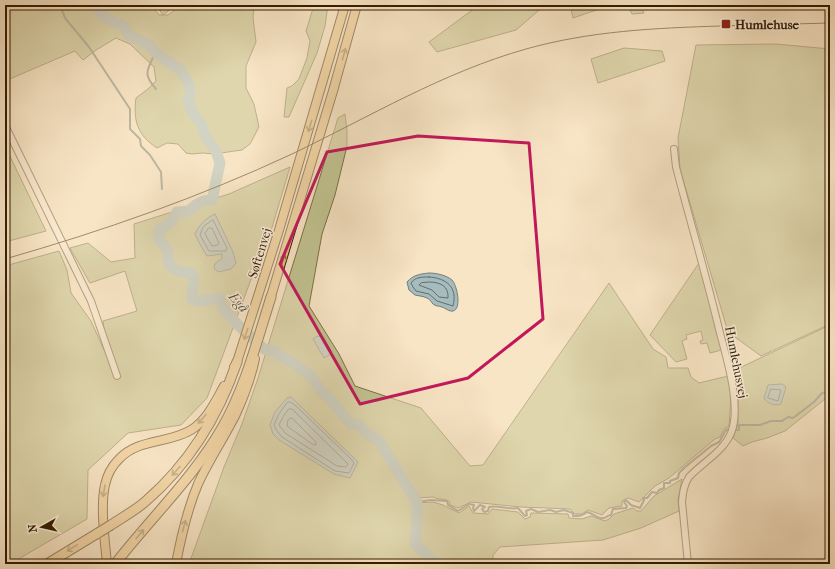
<svg xmlns="http://www.w3.org/2000/svg" width="835" height="569" viewBox="0 0 835 569" font-family="'IM FELL French Canon',serif">
<style>
.green{fill:#c2c391;stroke:#7b7048}
.water{fill:#a4bcc0;stroke:#777c73}
.lines{fill:none;stroke-linecap:round;stroke-linejoin:round}
.shore{stroke:#6c6c60;stroke-width:1}
.stream{stroke:#777c73;stroke-width:2}
.river{stroke:#a4bcc0;stroke-width:11}
.minor-casing{stroke:#654e31;stroke-width:8}
.major-casing{stroke:#341c00;stroke-width:10}
.highway-casing{stroke:#341c00;stroke-width:11}
.minor{stroke:#faeed9;stroke-width:6}
.major{stroke:#ecc282;stroke-width:8}
.highway{stroke:#ecc282;stroke-width:9}
.tram{stroke:#341c00;stroke-width:1}
.highway-bridge-casing{stroke:#341c00;stroke-width:11;stroke-linecap:butt}
.highway-bridge{stroke:#ecc282;stroke-width:9}
.oneway{stroke:#906f41}
.marked{fill:none;stroke:#c2185b;stroke-width:3;stroke-linejoin:round}
.poi-dot{fill:#8f2418;stroke:#faeed9;stroke-width:1.5}
.labels{text-anchor:middle;stroke-width:3;stroke-linejoin:round;paint-order:stroke}
.poi-label{font-size:13px;font-weight:bold;fill:#341c00;stroke:#faeed9;text-anchor:start}
.street-label{font-size:13px;fill:#341c00;stroke:#faeed9}
.water-label{font-size:14px;font-style:italic;fill:#5b5443;stroke:#faeed9}
</style>
<rect width="100%" height="100%" fill="#f8e5c5"/>
<filter id="stains"><feTurbulence type="fractalNoise" baseFrequency=".005" numOctaves="4"/><feColorMatrix values="0 0 0 0 .2 0 0 0 0 .09 0 0 0 0 .02 0 0 0 .5 -.17"/></filter>
<radialGradient id="worn" r=".72"><stop offset=".6" stop-color="#630" stop-opacity="0"/><stop offset="1" stop-color="#630" stop-opacity=".3"/></radialGradient>
<g class="green">
<path d="M5,5H151L159,15H168L182,5H254L253,17L256,42L246,66V88L254,104L259,127L250,144L242,150L214,154L203,153L192,154L186,153L178,144L167,143L157,148C137,135 133,120 136,98L148,89L156,81L154,67L130,44L116,38L96,50L83,60L75,51L5,81Z"/>
<polygon points="156,5 176,5 163,15"/>
<polygon points="314,5 328,5 325,26 317,53 289,117 284,117 287,88 292,86 299,79 307,58 310,41 306,31"/>
<polygon points="479,5 545,5 516,30 437,52 429,42"/>
<polygon points="570,5 611,5 573,18"/>
<polygon points="628,5 640,5 644,13 632,14"/>
<polygon points="776,44 830,49 830,324 761,356 728,332 680,169 678,138 696,45"/>
<polygon points="624,48 662,51 665,61 598,83 591,59"/>
<path d="M345,114L347,130V146L335,195L322,234L309,306L339,354L355,386L421,408L470,466L483,465L609,283L653,349L666,357L668,368H688L691,377L699,383L728,376L731,396L729,426L724,429L720,437L715,439L669,478L655,486L639,502L628,498L622,501V506L609,508L602,515L588,510L582,514H575L570,509L521,507L471,502L458,508L450,505L449,501C443,498 438,500 433,497L418,498L381,441L370,432L364,430L360,424L352,421L321,389L315,377L283,354L282,360L312,380L319,390L330,401L348,424L358,427L365,435L374,440L400,477L415,503L433,502L443,505L459,513L469,506L473,513L488,514L492,509L518,512L525,519L530,517L531,513L568,514L569,518L582,519L591,516L605,521L609,519L614,514L633,508L637,511H641L654,496L682,479L678,500L679,511L641,528L603,540L500,547L493,555V564H189L224,467L242,424L258,378L338,118Z"/>
<polygon points="5,146 46,231 5,242"/>
<polygon points="290,167 259,271 253,274 207,398 181,425 128,433 88,470 87,519 10,564 6,564 5,535 5,266 59,251 67,270 71,293 91,321 108,359 103,321 137,311 125,271 90,283 70,248 88,243 111,262 135,258 134,224 229,194"/>
<polygon points="699,263 722,349 718,351 710,353 707,343 701,344 700,341 703,340 701,331 686,335 687,339 682,341 687,359 676,362 650,335"/>
<polygon points="830,325 830,395 785,431 767,438 752,442 743,446 733,438 738,424 738,396 733,371"/>
</g>
<g class="water">
<path d="M215,214L233,252L236,263L231,269L218,272L214,268L215,264L222,258V254L207,256L201,246L195,234C200,224 205,219 215,214Z"/>
<path d="M429,273C436,273 446,275 452,280C457,285 462,309 453,311C450,312 445,308 442,307C439,306 435,306 433,304C431,302 430,299 427,298C423,296 419,296 415,295L409,290L407,282C413,275 420,274 429,273Z"/>
<polygon points="317,336 323,337 331,351 331,354 324,358 313,339"/>
<path d="M782,384L786,387L781,404C775,406 767,404 764,398L768,385Z"/>
<polygon points="291,397 358,462 350,478 334,474 279,440 273,434 270,425 275,412 287,398"/>
</g>
<g class="lines">
<g class="shore">
<polygon points="213,220 227,248 226,251 209,251 200,235 203,227"/>
<polygon points="209,228 212,228 219,243 218,245 212,246 205,234"/>
<path d="M429,277C446,278 458,287 453,306L437,301L429,294L416,291L413,287L411,283C415,277 422,277 429,277Z"/>
<path d="M429,282C440,282 449,286 448,298L439,297L432,290L419,285L421,283Z"/>
<polygon points="771,389 781,390 778,401 768,398"/>
<polygon points="288,402 290,402 295,405 350,458 354,463 349,473 335,471 282,437 277,431 274,425 279,414"/>
<polygon points="289,409 292,409 346,462 348,464 346,467 337,466 285,433 279,425 283,417"/>
<polygon points="292,418 316,442 316,445 312,444 287,426 288,420"/>
</g>
<g class="stream">
<polyline points="60,5 65,18 89,47 130,109 130,129 140,139 141,146 150,155 161,172 162,189"/>
<path d="M155,52C149,70 141,72 156,89"/>
<polyline points="737,430 739,430 739,425 760,425 771,421 782,421 788,417 793,418 814,402 822,393 827,392 826,389 830,385"/>
<path d="M417,502L431,500L447,501L448,505L458,511L469,504L474,505L473,508L474,511L480,505L485,507L482,509L484,512L488,511L489,507C499,505 508,510 518,508L525,516L527,515L526,511L531,509L538,512L550,510L556,512L564,510L573,513V516C579,516 582,516 587,512C593,513 599,520 604,518C607,517 608,515 611,515L613,509L626,508L627,506L624,502L626,500L631,505L640,508L644,500L643,498H647L652,492L657,493L659,490L664,488V483H670V481L678,478L679,473L684,468L711,446L719,442L726,430L729,429"/>
</g>
<path class="river" d="M95,5C100,15 111,22 122,25L129,35L134,38L148,44L155,52L174,66L180,69C186,79 194,89 188,100L193,113L202,125L205,135L216,151L220,163L212,200C202,200 196,204 189,211L177,212L170,223L159,230L158,237C160,242 165,245 167,250C169,254 168,256 168,260C169,271 183,272 191,273C197,281 191,290 192,299C201,304 209,298 218,298L221,302L222,307L238,325L264,349L274,351L279,356L290,361L311,376L321,391L331,400L350,423L360,426L365,432L379,441L417,502V522L415,543L433,561L441,564"/>
<g class="minor-casing">
<g id="minor">
<polyline points="5,125 91,301 117,376"/>
<path d="M674,149L676,167C690,221 706,275 719,329C726,357 742,406 731,433C723,452 703,462 689,477C684,485 683,492 682,502L688,564"/>
</g>
</g>
<g class="major-casing">
<g id="major">
<polyline points="269,303 333,91 357,5"/>
<polyline points="234,367 237,362 279,230 345,5"/>
<path d="M107,564C105,541 100,507 105,485C107,475 112,466 119,459C139,438 168,444 191,430C207,420 215,402 224,386"/>
<path d="M176,564C181,537 187,510 198,484C209,460 224,438 236,414C244,396 251,378 255,359"/>
</g>
</g>
<g class="highway-casing">
<g id="highway">
<path d="M111,525C123,517 136,510 146,501C190,463 218,417 237,362"/>
<polyline points="47,564 98,533"/>
<path d="M115,564C150,519 194,477 222,428C245,388 257,341 271,297"/>
</g>
</g>
<use href="#minor" class="minor"/>
<use href="#major" class="major"/>
<use href="#highway" class="highway"/>
<path class="tram" d="M5,259C103,231 200,197 292,154C369,117 444,72 526,49C590,31 655,28 721,26C757,25 794,24 830,23"/>
<g class="highway-bridge-casing">
<polyline id="highway-bridge" points="98,533 111,525"/>
</g>
<use href="#highway-bridge" class="highway-bridge"/>
</g>
<defs><path id="oneway-shaft" d="M-6 0H5M1.5-3L5.5 0L1.5 3" fill="none" stroke-width="1.6" stroke-linecap="round" stroke-linejoin="round"/></defs>
<g class="oneway">
<use href="#oneway-shaft" transform="translate(344 54) rotate(-75)"/>
<use href="#oneway-shaft" transform="translate(310 126) rotate(107)"/>
<use href="#oneway-shaft" transform="translate(283 260) rotate(-73)"/>
<use href="#oneway-shaft" transform="translate(246 334) rotate(108)"/>
<use href="#oneway-shaft" transform="translate(202 419) rotate(132)"/>
<use href="#oneway-shaft" transform="translate(176 471) rotate(132)"/>
<use href="#oneway-shaft" transform="translate(104 491) rotate(99)"/>
<use href="#oneway-shaft" transform="translate(184 526) rotate(-75)"/>
<use href="#oneway-shaft" transform="translate(140 534) rotate(-50)"/>
<use href="#oneway-shaft" transform="translate(72 548) rotate(149)"/>
</g>
<path d="M0 0H835V569H0ZM418,136L529,143L543,319L468,378L360,404L280,264L327,152Z" fill="#f8e5c5" fill-opacity=".55" fill-rule="evenodd"/>
<path class="marked" d="M418,136L529,143L543,319L468,378L360,404L280,264L327,152Z"/>
<rect class="poi-dot" x="721" y="19" width="10" height="10" rx="2"/>
<g class="labels">
<g class="poi-label">
<text x="735" y="29">Humlehuse</text>
</g>
<g class="street-label">
<text transform="translate(259 253) rotate(-73)" y="5">Søftenvej</text>
<text transform="translate(737 362) rotate(79)" y="5">Humlehusvej</text>
</g>
<g class="water-label">
<text transform="translate(239 302) rotate(49)" y="5">Egå</text>
</g>
</g>
<rect width="835" height="569" fill="none" stroke="#f8e5c5" stroke-width="20"/>
<rect x="6" y="6" width="823" height="557" fill="none" stroke="#341c00" stroke-width="2"/>
<rect x="10" y="10" width="815" height="549" fill="none" stroke="#341c00"/>
<g transform="translate(42 527) rotate(262)" stroke="#faeed9" stroke-width="3" paint-order="stroke">
<path d="M0-3L7 15L0 10L-7 15Z" fill="#341c00"/>
<text y="-6" font-size="11" font-weight="bold" text-anchor="middle" fill="#341c00">N</text>
</g>
<rect width="100%" height="100%" filter="url(#stains)"/>
<rect width="100%" height="100%" fill="url(#worn)"/>
</svg>
